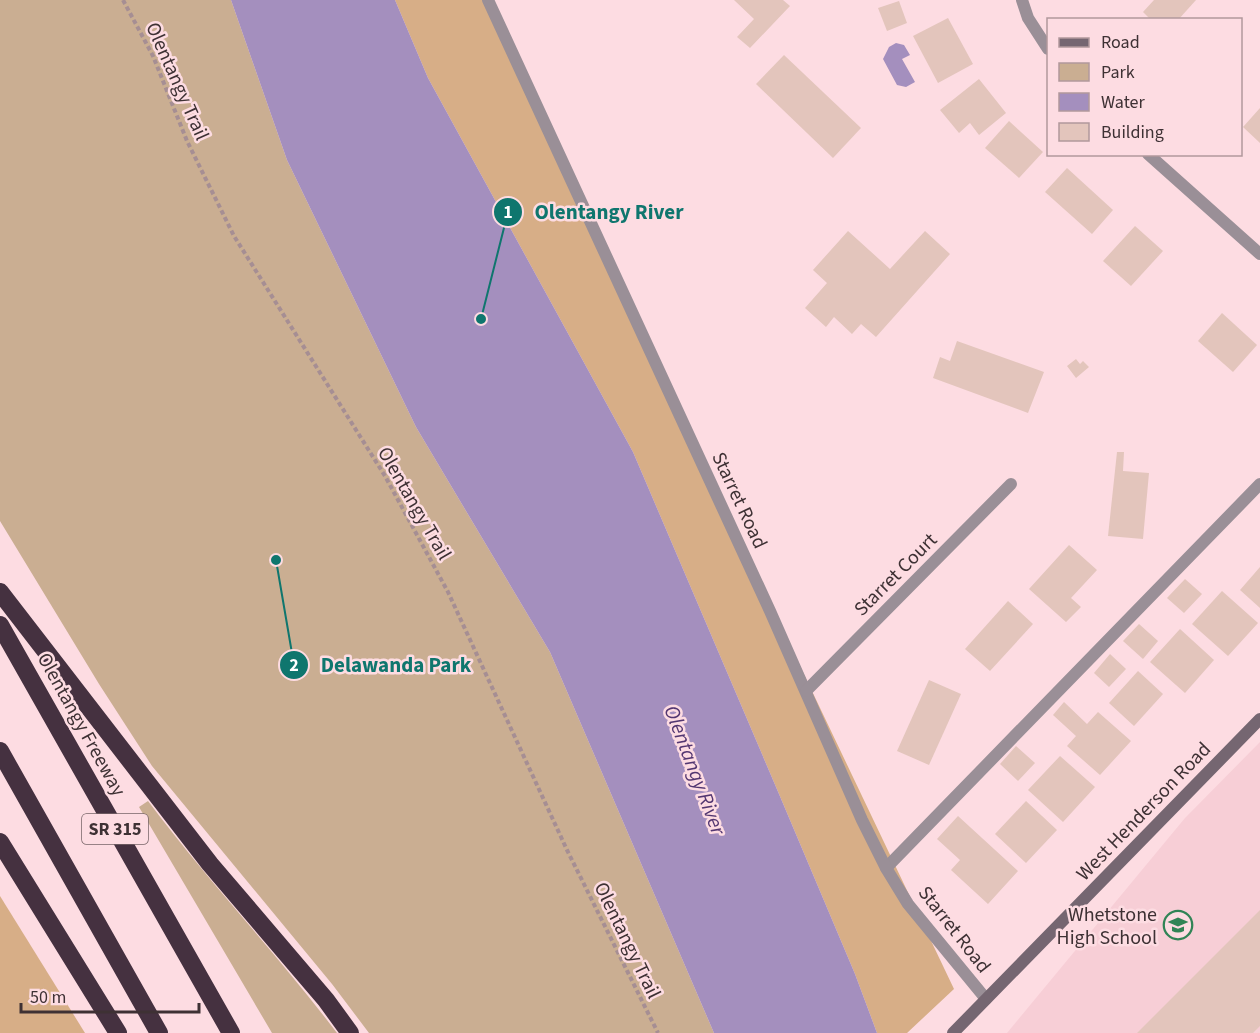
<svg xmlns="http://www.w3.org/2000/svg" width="1260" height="1033" viewBox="0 0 1260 1033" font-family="'Source Sans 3',sans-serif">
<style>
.built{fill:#f7ced6}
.green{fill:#caae92}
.forest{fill:#d7ae87}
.water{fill:#a48fbe}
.building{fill:#e3c5bc}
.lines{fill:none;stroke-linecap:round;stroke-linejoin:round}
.path{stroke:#a68e93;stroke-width:4;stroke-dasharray:4.5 3;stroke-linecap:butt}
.service{stroke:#9a8f97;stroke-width:12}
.minor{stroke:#9a8f97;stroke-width:12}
.secondary{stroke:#756671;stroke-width:12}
.motorway{stroke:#453140;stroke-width:18}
.labels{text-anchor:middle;stroke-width:5;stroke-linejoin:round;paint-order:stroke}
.shield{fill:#fddce2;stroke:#776468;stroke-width:1.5}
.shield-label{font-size:18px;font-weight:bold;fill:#3e3134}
.street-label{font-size:20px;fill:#3e3134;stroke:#fddce2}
.poi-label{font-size:20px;fill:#3e3134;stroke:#fddce2;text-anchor:end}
.water-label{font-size:21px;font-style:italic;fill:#533671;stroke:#fddce2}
.leader{fill:none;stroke:#0f766e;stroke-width:2}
.callout-dot{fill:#0f766e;stroke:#fddce2;stroke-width:2}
.mark-label{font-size:18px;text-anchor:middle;font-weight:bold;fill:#fff}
.callout-label{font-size:21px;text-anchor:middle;font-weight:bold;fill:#0f766e;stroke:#fddce2;stroke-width:5;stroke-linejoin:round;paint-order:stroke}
</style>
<rect width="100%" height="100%" fill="#fddce2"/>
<polygon class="built" points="1260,742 1260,1033 1007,1033 1185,818"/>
<g class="green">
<polygon points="0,0 231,0 287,160 416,427 550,652 714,1033 369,1033 332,984 152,766 99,684 0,521"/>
<path d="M148,801C208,881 277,954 337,1033H272L139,807Z"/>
</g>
<g class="forest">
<polygon points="395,0 490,0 534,108 954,989 907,1033 877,1033 855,974 779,794 633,452 428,78"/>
<polygon points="0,896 85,1033 0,1033"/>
</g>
<g class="water">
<polygon points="231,0 395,0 428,78 633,452 779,794 855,974 877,1033 714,1033 550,652 416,427 287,160"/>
<polygon points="896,43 904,45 910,55 902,59 915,82 906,87 897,85 883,59 889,47"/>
</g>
<g class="building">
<polygon points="734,0 783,0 790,6 750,48 737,37 754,19"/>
<polygon points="1154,0 1196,0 1178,20 1151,20 1143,12"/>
<polygon points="899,1 907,23 887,31 878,8"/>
<polygon points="948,18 973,64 938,83 913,36"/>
<polygon points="784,55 861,128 833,158 756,84"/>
<polygon points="979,79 1006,113 979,135 970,123 959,133 940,110"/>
<polygon points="1260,108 1260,143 1243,127"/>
<polygon points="1009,121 1043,152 1019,178 985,148"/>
<polygon points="1067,168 1113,210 1092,234 1045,192"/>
<polygon points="1135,226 1163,251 1131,286 1103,261"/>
<polygon points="848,231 890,269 925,231 950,254 876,337 861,324 852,334 834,317 826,327 805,308 827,283 813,270"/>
<polygon points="1222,313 1257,345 1233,372 1198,341"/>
<polygon points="957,341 1044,372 1028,413 933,378 940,357 950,361"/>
<polygon points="1076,359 1080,364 1083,361 1089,367 1076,378 1067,366"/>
<polygon points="1117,452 1124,452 1123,471 1149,473 1143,539 1108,536"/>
<polygon points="1069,545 1097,570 1071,598 1081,607 1066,622 1029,589"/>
<polygon points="1260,567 1260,608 1240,590"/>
<polygon points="1185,579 1202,594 1184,613 1167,598"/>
<polygon points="1222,591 1258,623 1228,656 1192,624"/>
<polygon points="1008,601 1033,624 990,671 965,649"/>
<polygon points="1139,624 1158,641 1143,659 1123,641"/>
<polygon points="1180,629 1214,660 1185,693 1150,662"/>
<polygon points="1110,654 1126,669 1109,687 1094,673"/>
<polygon points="1138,671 1163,694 1134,726 1109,703"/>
<polygon points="929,680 961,694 929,765 897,751"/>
<polygon points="1064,702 1087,724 1098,712 1131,741 1100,775 1067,746 1076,736 1053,715"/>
<polygon points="1016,746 1035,763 1018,781 1000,764"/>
<polygon points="1060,756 1095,787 1063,822 1028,790"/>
<polygon points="1026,801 1057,830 1026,863 995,834"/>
<polygon points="958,816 1018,871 988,904 951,870 960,860 937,839"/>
<polygon points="1260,910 1260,1026 1253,1033 1137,1033"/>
</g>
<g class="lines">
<polyline class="path" points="123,0 153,56 187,141 234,236 385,476 448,592 567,850 658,1033"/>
<polyline class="service" points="886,868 1260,484"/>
<g class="minor">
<polyline points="488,0 770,611 862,820 886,868 908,904 986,999"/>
<polyline points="1022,0 1028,18 1048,49"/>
<polyline points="1148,154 1260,254"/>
<polyline points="806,691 1011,484"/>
</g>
<polyline class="secondary" points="953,1033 1260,719"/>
<g class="motorway">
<polyline points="0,592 210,864 326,1000 350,1033"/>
<polyline points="0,625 231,1033"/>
<polyline points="0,751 159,1033"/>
<polyline points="0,842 118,1033"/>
</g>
</g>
<defs>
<g id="school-ring" transform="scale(1.5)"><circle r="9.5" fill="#fddce2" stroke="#318456" stroke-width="1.5"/><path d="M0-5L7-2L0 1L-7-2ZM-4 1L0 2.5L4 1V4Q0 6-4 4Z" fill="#318456"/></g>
</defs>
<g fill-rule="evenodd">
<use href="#school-ring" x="1178" y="925"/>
</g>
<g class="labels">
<rect class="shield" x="82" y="814" width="66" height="30" rx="4.5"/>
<g class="shield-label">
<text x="115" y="835">SR 315</text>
</g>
<g class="street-label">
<text transform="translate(178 81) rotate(66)" y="7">Olentangy Trail</text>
<text transform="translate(740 500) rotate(65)" y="7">Starret Road</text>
<text transform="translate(415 503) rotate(60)" y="7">Olentangy Trail</text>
<text transform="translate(895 574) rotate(-45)" y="7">Starret Court</text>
<text transform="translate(82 724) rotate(61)" y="7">Olentangy Freeway</text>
<text transform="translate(1143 811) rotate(-46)" y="7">West Henderson Road</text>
<text transform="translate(955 929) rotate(52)" y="7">Starret Road</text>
<text transform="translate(628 940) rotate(64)" y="7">Olentangy Trail</text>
</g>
<g class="poi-label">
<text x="1157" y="921">Whetstone<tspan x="1157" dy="23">High School</tspan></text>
</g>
<g class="water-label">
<text transform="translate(695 770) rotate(69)" y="7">Olentangy River</text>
</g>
</g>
<path class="leader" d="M481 319L508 212M276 560L294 665"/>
<g class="callout-dot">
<circle cx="481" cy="319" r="6"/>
<circle cx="276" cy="560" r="6"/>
<circle cx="508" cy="212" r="15"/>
<circle cx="294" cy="665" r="15"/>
</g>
<g class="mark-label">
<text x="508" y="218">1</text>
<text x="294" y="671">2</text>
</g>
<g class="callout-label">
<text x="609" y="219">Olentangy River</text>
<text x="396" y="672">Delawanda Park</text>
</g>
<rect x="1047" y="18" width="195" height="138" fill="#fddce2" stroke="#b1989c" stroke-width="1.5"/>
<rect x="1059" y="38" width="30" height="9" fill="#756671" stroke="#b1989c" stroke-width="1.5"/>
<text x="1101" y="48" font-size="18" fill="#3e3134">Road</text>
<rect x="1059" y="63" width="30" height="18" fill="#caae92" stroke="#b1989c" stroke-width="1.5"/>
<text x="1101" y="78" font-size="18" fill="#3e3134">Park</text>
<rect x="1059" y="93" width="30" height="18" fill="#a48fbe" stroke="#b1989c" stroke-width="1.5"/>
<text x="1101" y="108" font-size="18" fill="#3e3134">Water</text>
<rect x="1059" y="123" width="30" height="18" fill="#e3c5bc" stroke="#b1989c" stroke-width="1.5"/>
<text x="1101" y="138" font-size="18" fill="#3e3134">Building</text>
<path d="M21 1003v9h178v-9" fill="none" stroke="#3e3134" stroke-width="3"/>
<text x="30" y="1003" font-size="18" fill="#3e3134" stroke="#fddce2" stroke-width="4.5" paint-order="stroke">50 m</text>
</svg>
